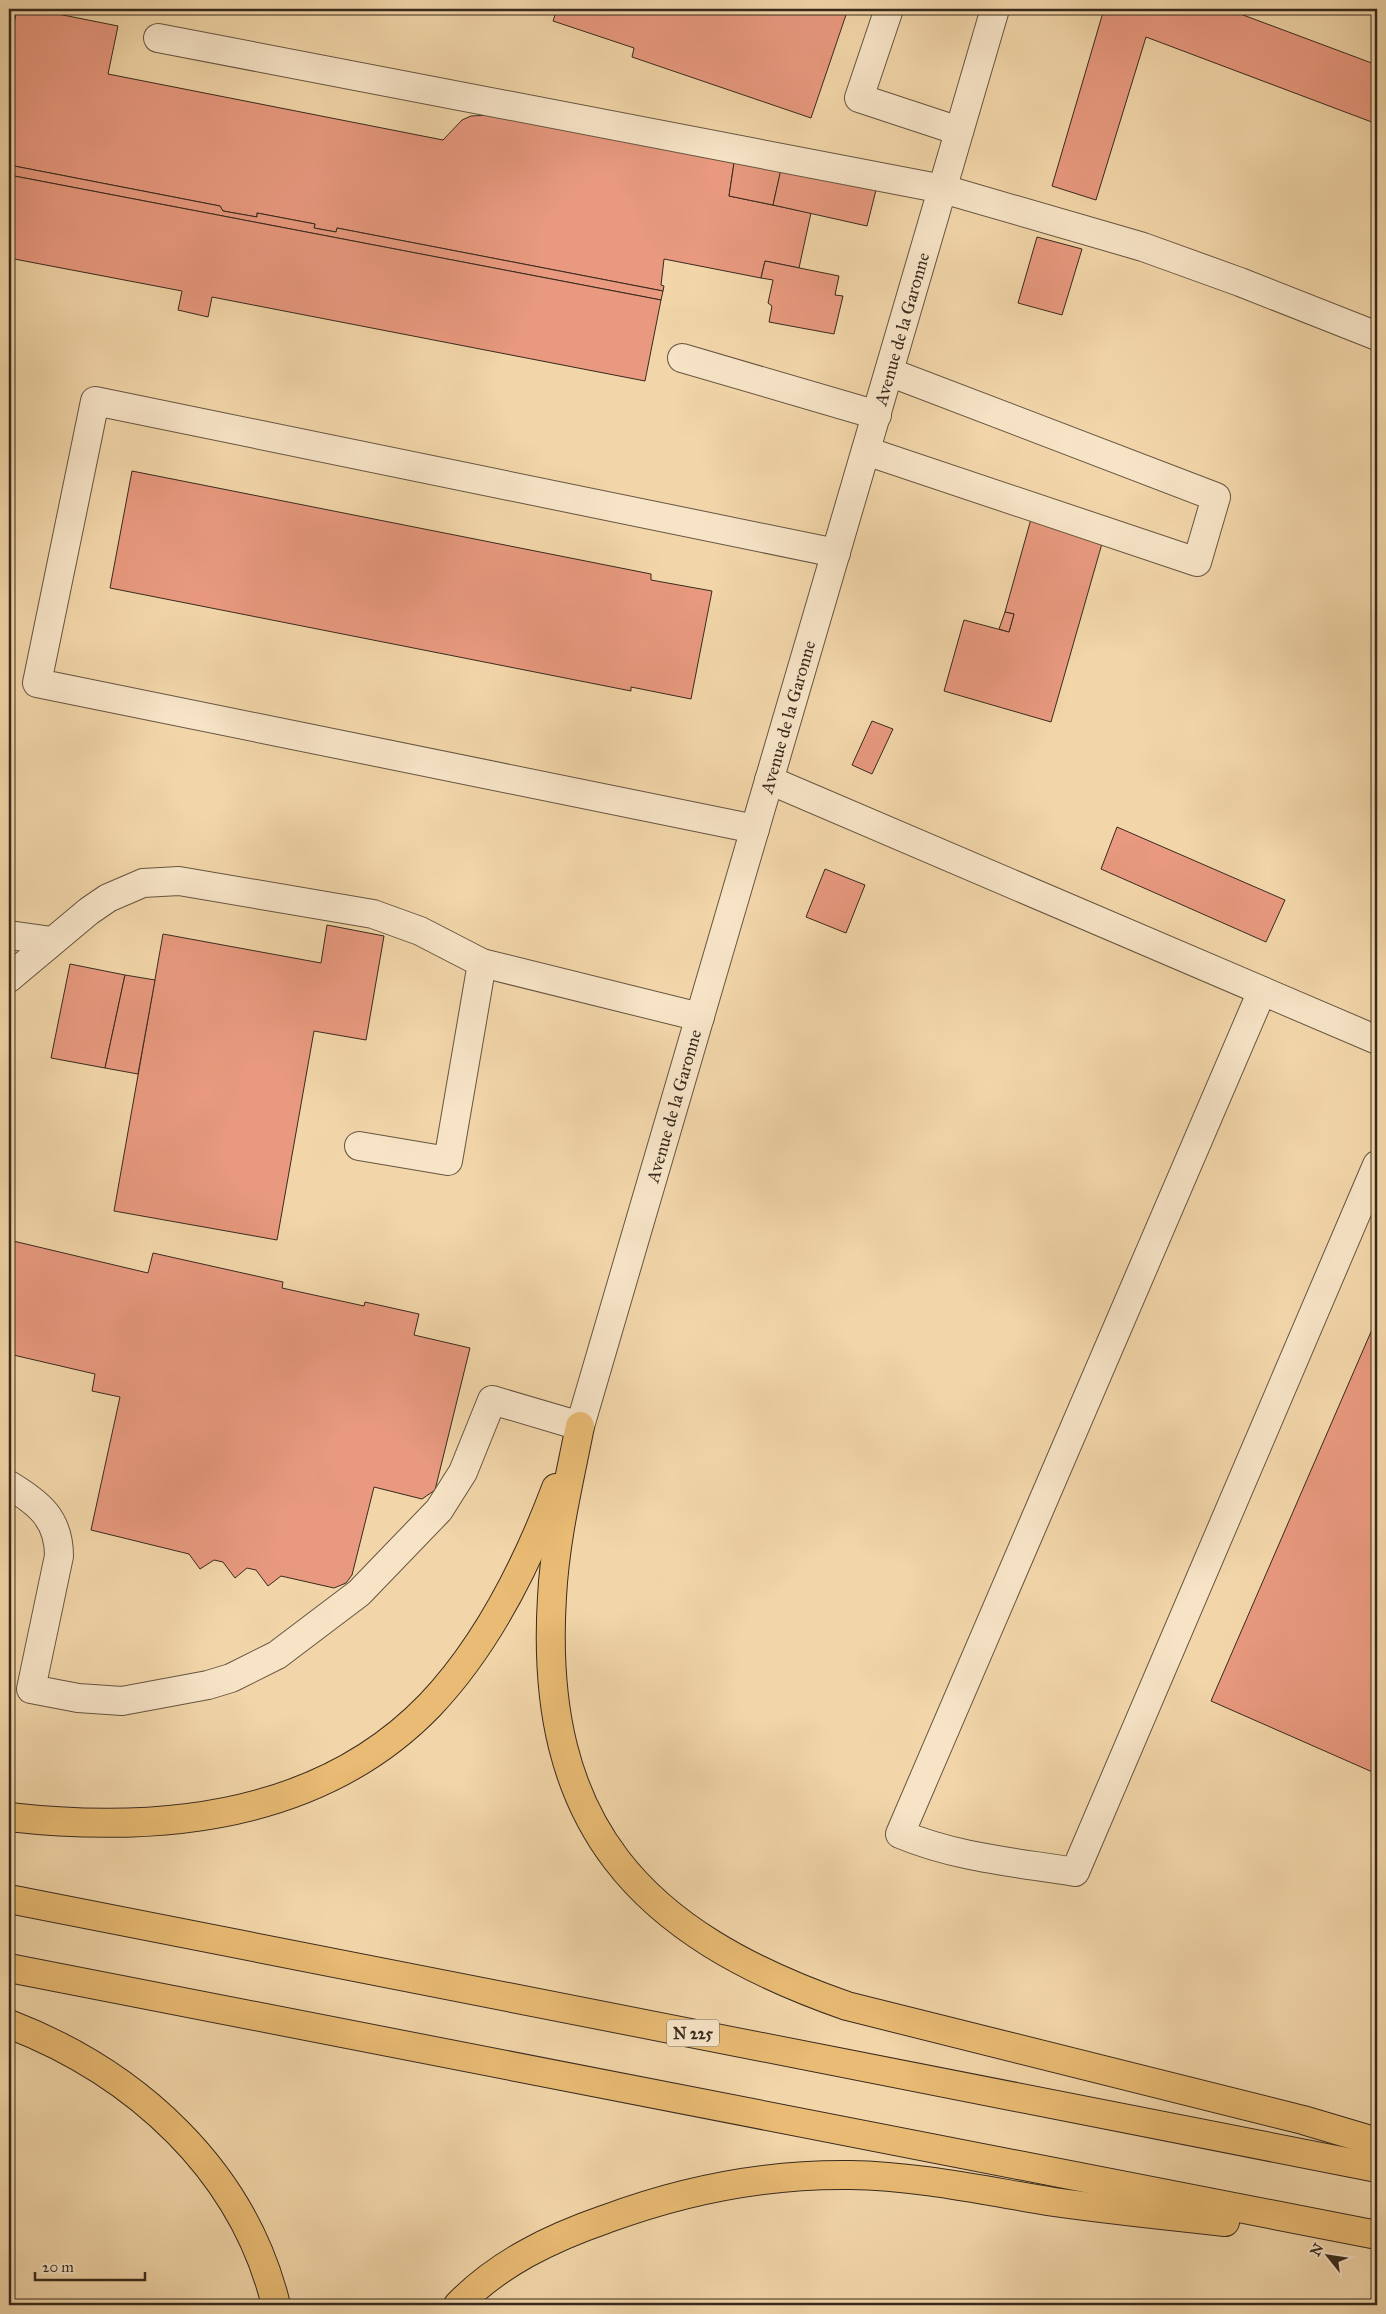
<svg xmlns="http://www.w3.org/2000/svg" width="1386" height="2314" viewBox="0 0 1386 2314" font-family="'IM FELL Great Primer',serif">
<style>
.building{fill:#e8997f;stroke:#382a1d}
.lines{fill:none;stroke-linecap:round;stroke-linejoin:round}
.minor-casing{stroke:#665540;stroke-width:30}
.highway-casing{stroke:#382a1d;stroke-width:30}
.minor{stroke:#f7e4c7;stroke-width:28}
.highway{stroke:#e9bb74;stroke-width:28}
.labels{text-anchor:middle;stroke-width:4;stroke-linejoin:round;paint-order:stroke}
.shield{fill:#f7e4c7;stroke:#716250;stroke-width:1}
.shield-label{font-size:16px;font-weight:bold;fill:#382a1d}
.street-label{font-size:18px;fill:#382a1d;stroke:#f7e4c7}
</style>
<rect width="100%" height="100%" fill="#f2d6a9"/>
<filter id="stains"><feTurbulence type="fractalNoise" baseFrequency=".004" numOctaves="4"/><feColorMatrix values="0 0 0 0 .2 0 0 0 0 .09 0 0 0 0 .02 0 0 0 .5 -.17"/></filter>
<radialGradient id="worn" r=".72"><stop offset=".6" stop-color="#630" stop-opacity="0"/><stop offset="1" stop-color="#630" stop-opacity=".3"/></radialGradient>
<g class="building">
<polygon points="17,9 33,9 118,26 108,74 443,140 462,120 471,116 492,115 734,163 729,196 811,213 799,268 765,261 761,278 664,259 661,285 664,286 663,291 337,228 336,232 314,228 315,224 257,213 257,217 223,211 220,206 9,165 9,48"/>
<polygon points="557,9 848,9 811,118 632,57 634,48 553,21"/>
<polygon points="1104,9 1227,9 1377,65 1377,124 1146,37 1096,200 1052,186"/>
<polygon points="734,163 781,170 773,205 729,196"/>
<polygon points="9,165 220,206 223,211 257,217 257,213 315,224 314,228 336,232 337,228 663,291 661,300 9,175"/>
<polygon points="781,169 876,190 867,226 773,205"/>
<polygon points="9,175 661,300 645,381 212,297 208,317 178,310 182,291 9,258"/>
<polygon points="1037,237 1082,249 1062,315 1018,303"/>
<polygon points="765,261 839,276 835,295 843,296 834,334 769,322 772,306 768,303 773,280 761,278"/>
<polygon points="132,471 651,574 651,580 712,591 691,699 631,687 631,691 110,588"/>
<polygon points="1031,519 1103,540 1051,722 944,691 964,620 1009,632 1014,614 1005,612"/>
<polygon points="1005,612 1014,614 1009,632 999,629"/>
<polygon points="872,721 893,729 872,774 852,765"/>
<polygon points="1117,827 1285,900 1266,942 1101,869"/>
<polygon points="825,869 865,885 846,933 806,917"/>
<polygon points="327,925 384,936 366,1040 314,1031 277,1240 114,1211 163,934 321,963"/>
<polygon points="70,964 125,975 105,1068 51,1058"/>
<polygon points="125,975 155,980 138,1074 105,1068"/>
<polygon points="9,1240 148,1273 153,1253 283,1282 282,1288 364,1306 365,1302 419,1314 414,1335 470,1348 435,1490 422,1499 374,1487 352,1575 346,1583 334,1588 281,1576 268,1586 256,1570 247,1568 235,1578 223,1562 214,1560 200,1569 189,1554 91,1530 120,1397 92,1391 95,1374 9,1354"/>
<polygon points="1377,1318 1377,1774 1211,1701"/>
</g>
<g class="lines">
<g class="minor-casing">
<g id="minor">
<polyline points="889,9 859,98 959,131"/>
<polyline points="158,38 943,189 1143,247 1240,282 1377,336"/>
<polyline points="682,358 877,415"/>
<polyline points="866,451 1197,562 1216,497 889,372"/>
<polyline points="769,780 1377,1040"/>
<polyline points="755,829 37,683 95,401 836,553"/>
<polyline points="9,935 52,941"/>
<polyline points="9,978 89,911 108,898 143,883 179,881 373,914 420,931 482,963 700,1017"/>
<path d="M1262,991L900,1834C958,1858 1014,1862 1075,1872L1377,1165"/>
<polyline points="359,1146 448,1161 482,963"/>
<path d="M9,1485C39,1503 59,1519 59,1556L31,1689L78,1698L122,1701L208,1685L231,1678L277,1655L359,1593L439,1510L463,1472L492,1400L580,1426L995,9"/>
</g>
</g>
<g class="highway-casing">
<g id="highway">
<path d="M580,1426C569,1482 555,1539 552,1597C538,1825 640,1934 847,2006L1303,2120L1377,2142"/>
<path d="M9,1817C158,1834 320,1819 430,1705C487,1645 527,1565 556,1488"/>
<polyline points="9,1899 1377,2168"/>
<polyline points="9,1968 1377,2235"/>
<path d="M9,2024C136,2073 243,2170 276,2305"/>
<path d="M458,2305C499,2263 551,2238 606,2219C684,2190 767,2174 850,2175C919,2176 986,2191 1054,2202C1111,2210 1168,2216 1225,2222"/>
</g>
</g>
<use href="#minor" class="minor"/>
<use href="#highway" class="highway"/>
</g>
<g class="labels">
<rect class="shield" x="667" y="2019.5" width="52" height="27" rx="4"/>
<g class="shield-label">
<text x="693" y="2039">N 225</text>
</g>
<g class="street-label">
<text transform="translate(902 329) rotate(-74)" y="6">Avenue de la Garonne</text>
<text transform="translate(788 717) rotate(-74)" y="6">Avenue de la Garonne</text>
<text transform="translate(674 1106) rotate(-74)" y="6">Avenue de la Garonne</text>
</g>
</g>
<rect width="1386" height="2314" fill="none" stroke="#f2d6a9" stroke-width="30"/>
<rect x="10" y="10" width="1366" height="2294" fill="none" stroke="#382a1d" stroke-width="2.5"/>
<rect x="15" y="15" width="1356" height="2284" fill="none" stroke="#382a1d"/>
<g transform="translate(1328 2256) rotate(300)" stroke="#f7e4c7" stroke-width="4" paint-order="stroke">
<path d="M0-4L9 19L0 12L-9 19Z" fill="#382a1d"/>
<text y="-8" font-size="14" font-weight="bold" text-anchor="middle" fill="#382a1d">N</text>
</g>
<path d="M35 2272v8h110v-8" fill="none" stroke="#382a1d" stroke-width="2.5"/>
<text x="42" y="2272" font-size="15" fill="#382a1d" stroke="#f7e4c7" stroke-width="4" paint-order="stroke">20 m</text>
<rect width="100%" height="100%" filter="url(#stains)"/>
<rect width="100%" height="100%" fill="url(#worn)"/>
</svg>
